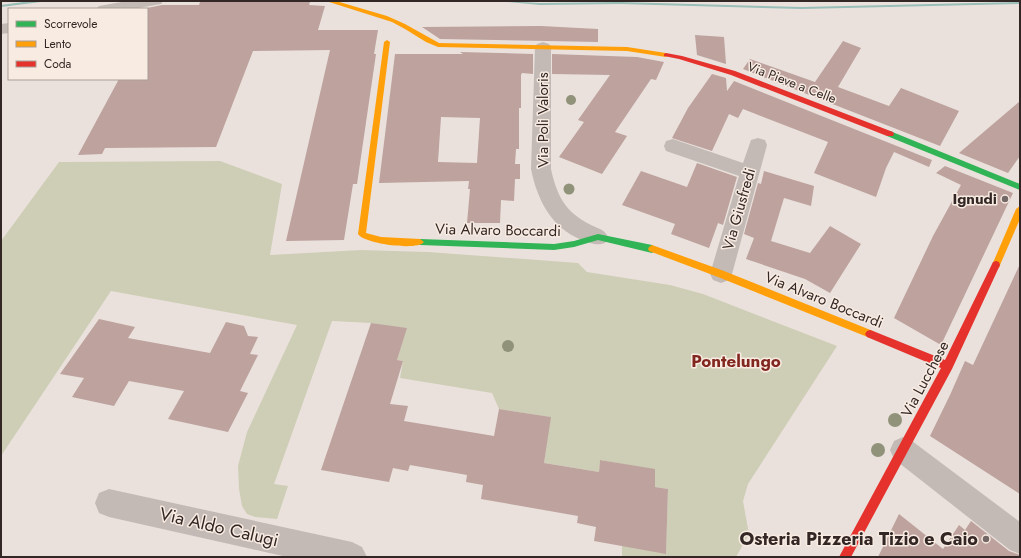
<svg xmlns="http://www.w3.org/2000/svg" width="1021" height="558" viewBox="0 0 1021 558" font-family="Jost,sans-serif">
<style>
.green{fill:#ceceb6}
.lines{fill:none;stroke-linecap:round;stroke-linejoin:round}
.stream{fill:#99bdb7;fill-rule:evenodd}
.building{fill:#bda29e;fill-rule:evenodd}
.street{fill:#c3bab6;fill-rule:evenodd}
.fast{fill:#30b455;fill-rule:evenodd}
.slow{fill:#ff9f0a;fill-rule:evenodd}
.jam{fill:#e5322d;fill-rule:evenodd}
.tree{fill:#91927a}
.poi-dot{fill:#736865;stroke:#f8ebe2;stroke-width:1.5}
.labels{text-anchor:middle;stroke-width:3;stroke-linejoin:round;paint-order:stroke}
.far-street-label{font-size:13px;fill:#332725;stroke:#f8ebe2}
.street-label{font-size:15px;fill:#332725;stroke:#f8ebe2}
.poi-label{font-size:15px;font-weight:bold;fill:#332725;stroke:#f8ebe2;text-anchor:end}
.quarter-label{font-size:17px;font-weight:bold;fill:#81271f;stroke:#f8ebe2}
.near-street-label{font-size:18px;fill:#332725;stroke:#f8ebe2}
.near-poi-label{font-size:18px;font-weight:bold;fill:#332725;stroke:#f8ebe2;text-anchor:end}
</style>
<rect width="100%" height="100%" fill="#eae1dc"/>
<polygon class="green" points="220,161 282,184 270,255 361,250 428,252 578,263 587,272 670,285 703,294 837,346 748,484 743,501 749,534 736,557 622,557 622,545 666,553 668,489 655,487 655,470 600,460 599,472 544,463 550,417 499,409 492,393 400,378 403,361 397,360 406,329 371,323 332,321 274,484 288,486 277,519 255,517 247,514 242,506 239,489 238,466 247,432 297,325 111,291 1,456 1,241 59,162"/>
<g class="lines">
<g class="stream">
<polygon points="30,1 43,1 41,2 1,7 1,5"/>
<polygon points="505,1 540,3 620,2 802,7 1020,2 1020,4 802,9 620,4 540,5 507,2"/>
</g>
</g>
<g class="building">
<polygon points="216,1 310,2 309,5 325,6 318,30 378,30 374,54 376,54 357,184 353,184 344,240 286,241 330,50 253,51 216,147 105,148 102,154 78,155 119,79 147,79 147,8 162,5 199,5 200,2"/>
<polygon points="541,26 598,29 598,42 440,39 422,27"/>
<polygon points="695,35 724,37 726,64 697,55"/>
<polygon points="843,41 861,48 838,87 889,106 901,88 959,111 940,146 743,69 750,59 815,82"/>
<path d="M460,52L533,54V74L522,73L521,75V108H519V149H516L515,164H520V179H515L514,201L501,200L500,223H467L470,189H468L469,181L379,183L395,54H463ZM441,117L480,118L477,163L438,162Z"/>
<polygon points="552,54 637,57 664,62 656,80 651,79 615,132 627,136 602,174 559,157 584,122 578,120 610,75 552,74"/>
<polygon points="712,74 726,78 727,91 734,81 932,160 929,167 894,152 886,168 876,197 814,173 828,142 743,109 738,118 729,114 712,151 672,138 688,108"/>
<polygon points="1020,101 1020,156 1008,173 959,153"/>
<polygon points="697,163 737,177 723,225 718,223 709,248 671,234 675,224 622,205 641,171 687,187"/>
<polygon points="945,166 1013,193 941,345 894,318 933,236 961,185 936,173"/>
<polygon points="764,171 814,186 811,206 784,198 771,241 810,253 830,226 861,244 830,293 805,279 746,259 754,238 744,234 758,183 761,184"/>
<polygon points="1020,264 1020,494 930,436 950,395 965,361 973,365"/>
<polygon points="99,319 135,327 128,338 210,353 226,322 244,326 248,336 258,337 250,354 258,355 240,391 248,393 228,432 168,419 184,391 129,381 114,406 72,397 84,378 60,374"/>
<polygon points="371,323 407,328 397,360 403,361 390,404 408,406 404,421 494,436 499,409 551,417 544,463 599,472 600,460 655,469 655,487 668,489 666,554 594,541 596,527 577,523 578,516 481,499 483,485 466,482 467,475 410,465 408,471 393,468 389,482 321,470"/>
<polygon points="899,514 943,549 959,525 965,530 971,521 1009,551 1020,555 1020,557 878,557"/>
</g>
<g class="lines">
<g class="street">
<polygon points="127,1 163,1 161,4 133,9 96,9 99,6"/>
<polygon points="9,23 9,33 1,34 1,24"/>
<path d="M543,42L549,44L551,47V169C557,196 565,212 591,225C599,229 604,229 608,237L605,243C596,246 591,243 582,240C551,228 537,199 531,169L535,47L537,44Z"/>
<polygon points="758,138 765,140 767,145 732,274 729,280 721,283 713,280 710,274 739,176 666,151 664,146 666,141 673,139 743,163 751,140"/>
<polygon points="903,437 912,441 1020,522 1020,554 1010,550 894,459 890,450 894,441"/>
<polygon points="109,489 352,542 362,547 367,557 287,557 109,517 99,513 95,503 99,493"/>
</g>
<g class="fast">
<polygon points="890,131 1020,184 1020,190 887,136 886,134"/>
<polygon points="598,234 652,245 655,247 656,249 655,251 652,253 598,240 574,247 554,250 420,245 416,242 420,239 554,244 574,241"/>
</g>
<g class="slow">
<polygon points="326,1 336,1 387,16 405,24 439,43 627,47 666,53 669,55 666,57 627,51 438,47 426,42 405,29 392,22"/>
<path d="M387,40L390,42L366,233L381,237L420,239L424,242C418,251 364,244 358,234L384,42Z"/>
<polygon points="1020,206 1020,219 1000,265 999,268 993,268 992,265 1016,209"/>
<polygon points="652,245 724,271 873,331 875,334 873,337 870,338 718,277 649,251 648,249 649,247"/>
</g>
<g class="jam">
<polygon points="666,53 682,56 735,71 893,132 894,134 893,136 887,136 731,75 679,59 664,56 664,54"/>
<polygon points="996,261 999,262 1000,265 952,369 851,557 839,557 941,368 867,337 865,334 867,331 870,330 873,331 945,360 993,262"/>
</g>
</g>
<g class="tree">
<circle cx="571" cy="100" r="5"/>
<circle cx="569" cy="189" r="5.5"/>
<circle cx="508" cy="346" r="6"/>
<circle cx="895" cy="420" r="7"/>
<circle cx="878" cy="450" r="7"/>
</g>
<g class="poi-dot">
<circle cx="1005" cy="199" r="4"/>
<circle cx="986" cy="539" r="4"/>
</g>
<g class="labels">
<g class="far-street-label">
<text transform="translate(792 82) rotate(21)" y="5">Via Pieve a Celle</text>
</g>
<g class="street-label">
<text transform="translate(543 120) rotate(-90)" y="5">Via Poli Valoris</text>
<text transform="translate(739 209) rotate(-74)" y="5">Via Giusfredi</text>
<text transform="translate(498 230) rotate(1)" y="5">Via Alvaro Boccardi</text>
<text transform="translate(824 300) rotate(22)" y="5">Via Alvaro Boccardi</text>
<text transform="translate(925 379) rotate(-62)" y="5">Via Lucchese</text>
</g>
<g class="poi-label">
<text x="997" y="204">Ignudi</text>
</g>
<g class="quarter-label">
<text x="736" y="367">Pontelungo</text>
</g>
<g class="near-street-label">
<text transform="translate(219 527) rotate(13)" y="6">Via Aldo Calugi</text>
</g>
<g class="near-poi-label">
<text x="978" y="545">Osteria Pizzeria Tizio e Caio</text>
</g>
</g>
<rect width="1021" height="558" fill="none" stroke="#332725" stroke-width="4"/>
<rect x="8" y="8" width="140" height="72" fill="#f8ebe2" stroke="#a99d96"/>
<rect x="16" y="21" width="20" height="6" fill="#30b455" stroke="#a99d96"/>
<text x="44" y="28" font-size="12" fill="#332725">Scorrevole</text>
<rect x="16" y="41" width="20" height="6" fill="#ff9f0a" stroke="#a99d96"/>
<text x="44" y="48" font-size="12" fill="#332725">Lento</text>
<rect x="16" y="61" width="20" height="6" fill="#e5322d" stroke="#a99d96"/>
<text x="44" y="68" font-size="12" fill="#332725">Coda</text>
</svg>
